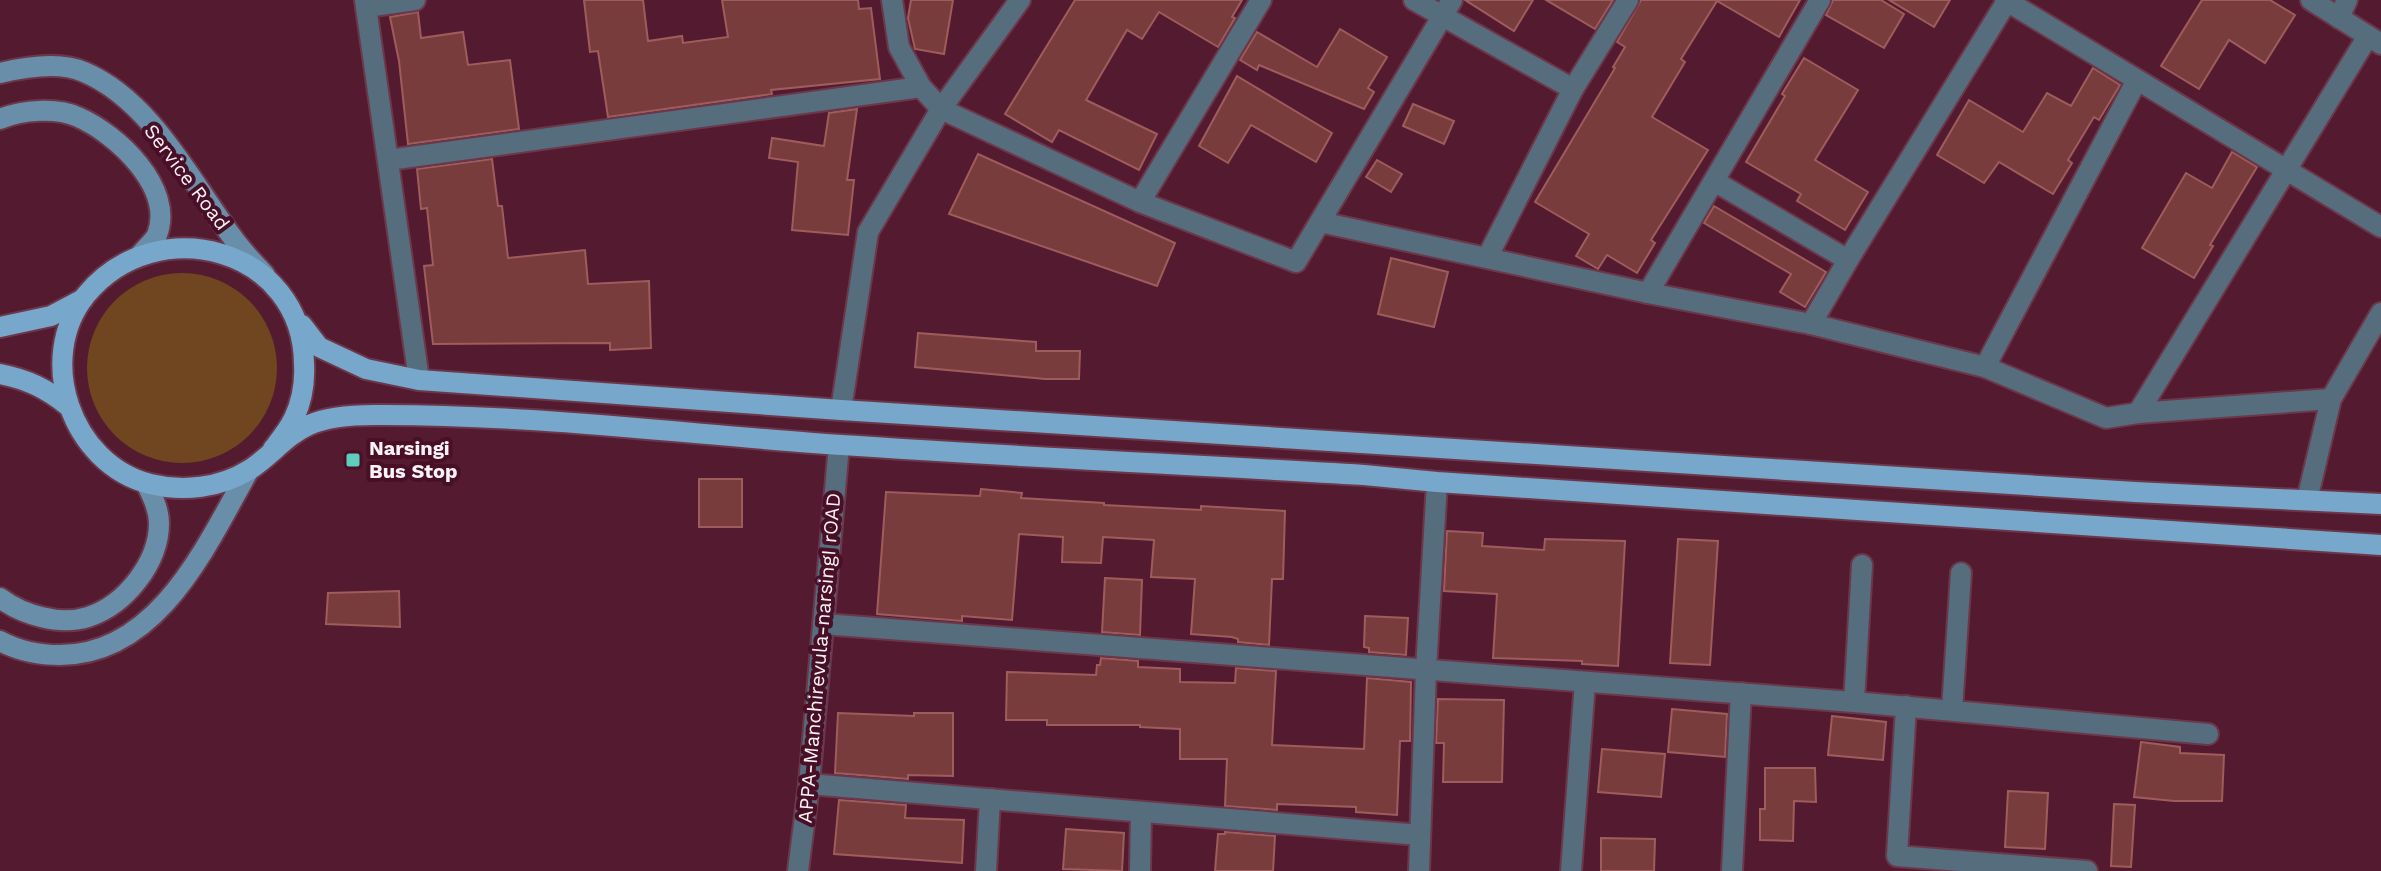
<svg xmlns="http://www.w3.org/2000/svg" width="2381" height="871" viewBox="0 0 2381 871" font-family="'Work Sans',sans-serif">
<style>
.green{fill:#704620}
.building{fill:#793c3c;stroke:#9f5c5c;stroke-width:2}
.lines{fill:none;stroke-linecap:round;stroke-linejoin:round}
.minor-casing{stroke:#6b384b;stroke-width:24}
.tertiary-casing{stroke:#6b384b;stroke-width:24}
.secondary-casing{stroke:#6b384b;stroke-width:24}
.primary-casing{stroke:#6b384b;stroke-width:24}
.minor{stroke:#566d7e;stroke-width:20}
.tertiary{stroke:#566d7e;stroke-width:20}
.secondary{stroke:#698ea9;stroke-width:20}
.primary{stroke:#77a7ca;stroke-width:20}
.poi-dot{fill:#5ccebb;stroke:#480f26;stroke-width:3}
.labels{text-anchor:middle;stroke-width:8;stroke-linejoin:round;paint-order:stroke}
.street-label{font-size:20px;fill:#faf2f4;stroke:#480f26}
.poi-label{font-size:20px;font-weight:bold;fill:#faf2f4;stroke:#480f26;text-anchor:start}
</style>
<rect width="100%" height="100%" fill="#541a2f"/>
<circle class="green" cx="182" cy="368" r="95"/>
<g class="building">
<polygon points="584,0 643,0 648,41 682,36 683,43 728,37 722,0 858,0 859,9 871,8 880,79 771,90 772,94 608,117 598,51 590,52"/>
<polygon points="911,0 953,0 944,54 915,49 908,18"/>
<polygon points="1075,0 1242,0 1232,17 1235,18 1218,47 1159,12 1142,39 1127,30 1086,100 1157,134 1139,170 1059,130 1052,142 1005,114"/>
<polygon points="1465,0 1533,0 1514,31"/>
<polygon points="1546,0 1613,0 1595,29"/>
<polygon points="1641,0 1800,0 1779,37 1717,1 1681,59 1685,62 1652,117 1708,150 1651,240 1655,243 1637,273 1607,255 1598,269 1576,256 1589,234 1535,202 1615,68 1613,67 1625,47 1617,42"/>
<polygon points="1833,0 1881,0 1904,14 1884,48 1826,15"/>
<polygon points="1889,0 1950,0 1934,27"/>
<polygon points="2202,0 2270,0 2295,15 2265,63 2229,40 2199,89 2161,66"/>
<polygon points="418,12 421,38 463,32 468,65 510,60 519,129 408,144 399,61 390,17"/>
<polygon points="1340,29 1387,57 1368,88 1374,92 1364,109 1259,65 1257,70 1240,60 1257,32 1317,67"/>
<polygon points="1804,58 1858,90 1815,160 1868,192 1845,230 1797,201 1801,194 1746,162 1785,96 1782,94"/>
<polygon points="2093,68 2120,85 2099,120 2094,117 2068,160 2072,163 2053,194 1999,162 1984,183 1937,155 1969,100 2023,132 2047,93 2071,106"/>
<polygon points="1237,76 1332,133 1316,162 1251,125 1228,163 1199,146"/>
<polygon points="1413,104 1454,121 1444,144 1403,126"/>
<polygon points="857,109 847,180 854,180 848,235 792,230 798,162 769,158 772,138 824,146 829,113"/>
<polygon points="2232,152 2257,167 2210,245 2213,246 2194,278 2142,248 2186,173 2212,188"/>
<polygon points="978,154 1175,243 1157,286 949,214"/>
<polygon points="492,159 498,206 502,206 508,258 585,250 588,284 649,281 651,348 610,350 610,343 433,344 424,266 433,265 427,208 421,209 417,169"/>
<polygon points="1377,160 1402,174 1391,192 1366,177"/>
<polygon points="1714,206 1826,272 1805,307 1780,292 1791,274 1704,223"/>
<polygon points="1391,258 1448,272 1434,327 1378,314"/>
<polygon points="918,333 1036,342 1036,351 1080,351 1079,379 1045,379 915,367"/>
<rect x="699" y="479" width="43" height="48"/>
<polygon points="981,489 1022,493 1021,498 1104,503 1104,505 1201,510 1201,506 1285,511 1283,579 1272,579 1269,645 1238,642 1238,639 1232,637 1191,634 1195,579 1151,577 1154,540 1103,537 1101,563 1062,562 1063,537 1019,534 1012,620 962,616 962,621 877,614 886,492 980,496"/>
<polygon points="1447,531 1483,533 1482,546 1544,550 1545,539 1625,541 1618,666 1582,664 1582,661 1493,658 1497,594 1444,591"/>
<polygon points="1678,539 1718,541 1710,665 1670,663"/>
<polygon points="1105,578 1142,580 1140,635 1102,632"/>
<polygon points="399,591 400,627 326,624 328,593"/>
<polygon points="1365,616 1408,618 1406,655 1369,652 1369,648 1364,647"/>
<polygon points="1101,658 1138,661 1138,667 1180,669 1180,682 1235,683 1236,668 1276,671 1272,745 1364,749 1367,678 1411,682 1410,741 1400,741 1397,815 1356,812 1356,807 1277,804 1277,810 1225,806 1227,759 1180,759 1180,729 1140,727 1140,725 1047,725 1047,720 1006,720 1007,672 1096,675 1097,665 1100,665"/>
<polygon points="1438,699 1504,700 1502,782 1443,782 1444,743 1436,743"/>
<polygon points="1672,709 1727,714 1725,757 1668,752"/>
<polygon points="838,713 914,716 914,713 953,713 953,776 908,775 908,779 835,773"/>
<polygon points="1832,716 1886,722 1883,760 1828,755"/>
<polygon points="2141,742 2180,747 2180,753 2224,755 2222,801 2174,801 2134,797"/>
<polygon points="1602,749 1665,754 1661,797 1598,792"/>
<polygon points="1765,768 1815,768 1816,802 1794,801 1793,841 1760,840 1760,809 1765,809"/>
<polygon points="2008,791 2048,793 2045,849 2005,847"/>
<polygon points="839,800 906,805 905,818 964,820 962,863 834,854"/>
<polygon points="2114,804 2135,805 2131,867 2111,866"/>
<polygon points="1066,829 1124,833 1122,871 1063,869"/>
<polygon points="1225,832 1275,836 1273,871 1215,871 1218,834 1225,834"/>
<polygon points="1601,838 1655,839 1654,871 1601,871"/>
</g>
<g class="lines">
<g class="minor-casing">
<g id="minor">
<polyline points="365,0 419,380"/>
<polyline points="892,0 899,47 921,87 941,109 1140,202 1296,262 1452,0"/>
<polyline points="1414,0 1573,89"/>
<polyline points="2005,0 2381,227"/>
<polyline points="366,7 415,0"/>
<polyline points="2339,18 2347,0"/>
<polyline points="388,160 921,87"/>
<polyline points="1714,181 1848,260 2007,1"/>
<polyline points="1140,202 1261,0"/>
<polyline points="1320,222 1648,293 1820,0"/>
<polyline points="1488,256 1573,89 1628,0"/>
<polyline points="1648,293 1811,324 1985,367 2106,418 2138,413 2331,399"/>
<polyline points="1811,324 1848,260"/>
<polyline points="1985,367 2137,80"/>
<polyline points="2138,413 2368,36"/>
<polyline points="2307,500 2331,399 2381,313"/>
<polyline points="823,624 1854,702 2208,734"/>
<polyline points="1854,702 1862,565"/>
<polyline points="1906,706 1897,856 2087,871"/>
<polyline points="1952,710 1961,573"/>
<polyline points="809,784 1420,835"/>
<polyline points="986,871 990,799"/>
<polyline points="1140,871 1141,812"/>
<polyline points="1419,871 1426,670 1437,482"/>
<polyline points="1571,871 1585,682"/>
<polyline points="1732,871 1741,693"/>
</g>
</g>
<g class="tertiary-casing">
<g id="tertiary">
<polyline points="2311,0 2381,44"/>
<polyline points="841,410 868,232 941,109 1020,0"/>
<polyline points="798,871 809,784 839,445"/>
</g>
</g>
<g class="secondary-casing">
<g id="secondary">
<path d="M0,73C25,67 59,61 84,72C151,100 192,183 233,238C242,251 254,263 265,275"/>
<path d="M0,119C22,110 56,107 78,117C117,134 175,188 157,235C154,241 146,248 141,254"/>
<path d="M0,598C23,615 60,626 88,617C125,605 159,563 159,523C159,509 152,496 146,483"/>
<path d="M0,641C19,651 39,655 60,655C159,655 207,544 249,470"/>
</g>
</g>
<g class="primary-casing">
<g id="primary">
<polyline points="302,325 319,347 366,369 419,380 841,410 2135,492 2381,504"/>
<polyline points="0,327 51,316 83,299"/>
<path d="M0,374C27,379 47,389 68,406"/>
<path d="M273,449C280,440 289,429 294,418C302,401 305,382 304,364C303,248 157,209 86,295C35,358 71,464 150,484C183,492 220,488 249,470C270,457 286,435 309,425C327,417 354,415 374,415C518,414 668,432 813,443C996,456 1180,464 1364,475L1437,482L2381,545"/>
</g>
</g>
<use href="#minor" class="minor"/>
<use href="#tertiary" class="tertiary"/>
<use href="#secondary" class="secondary"/>
<use href="#primary" class="primary"/>
</g>
<rect class="poi-dot" x="345" y="452" width="16" height="16" rx="4"/>
<g class="labels">
<g class="street-label">
<text transform="translate(187 177) rotate(53)" y="7">Service Road</text>
<text transform="translate(819 658) rotate(-85)" y="7">APPA-Manchirevula-narsingI rOAD</text>
</g>
<g class="poi-label">
<text x="369" y="455">Narsingi<tspan x="369" dy="23">Bus Stop</tspan></text>
</g>
</g>
</svg>
